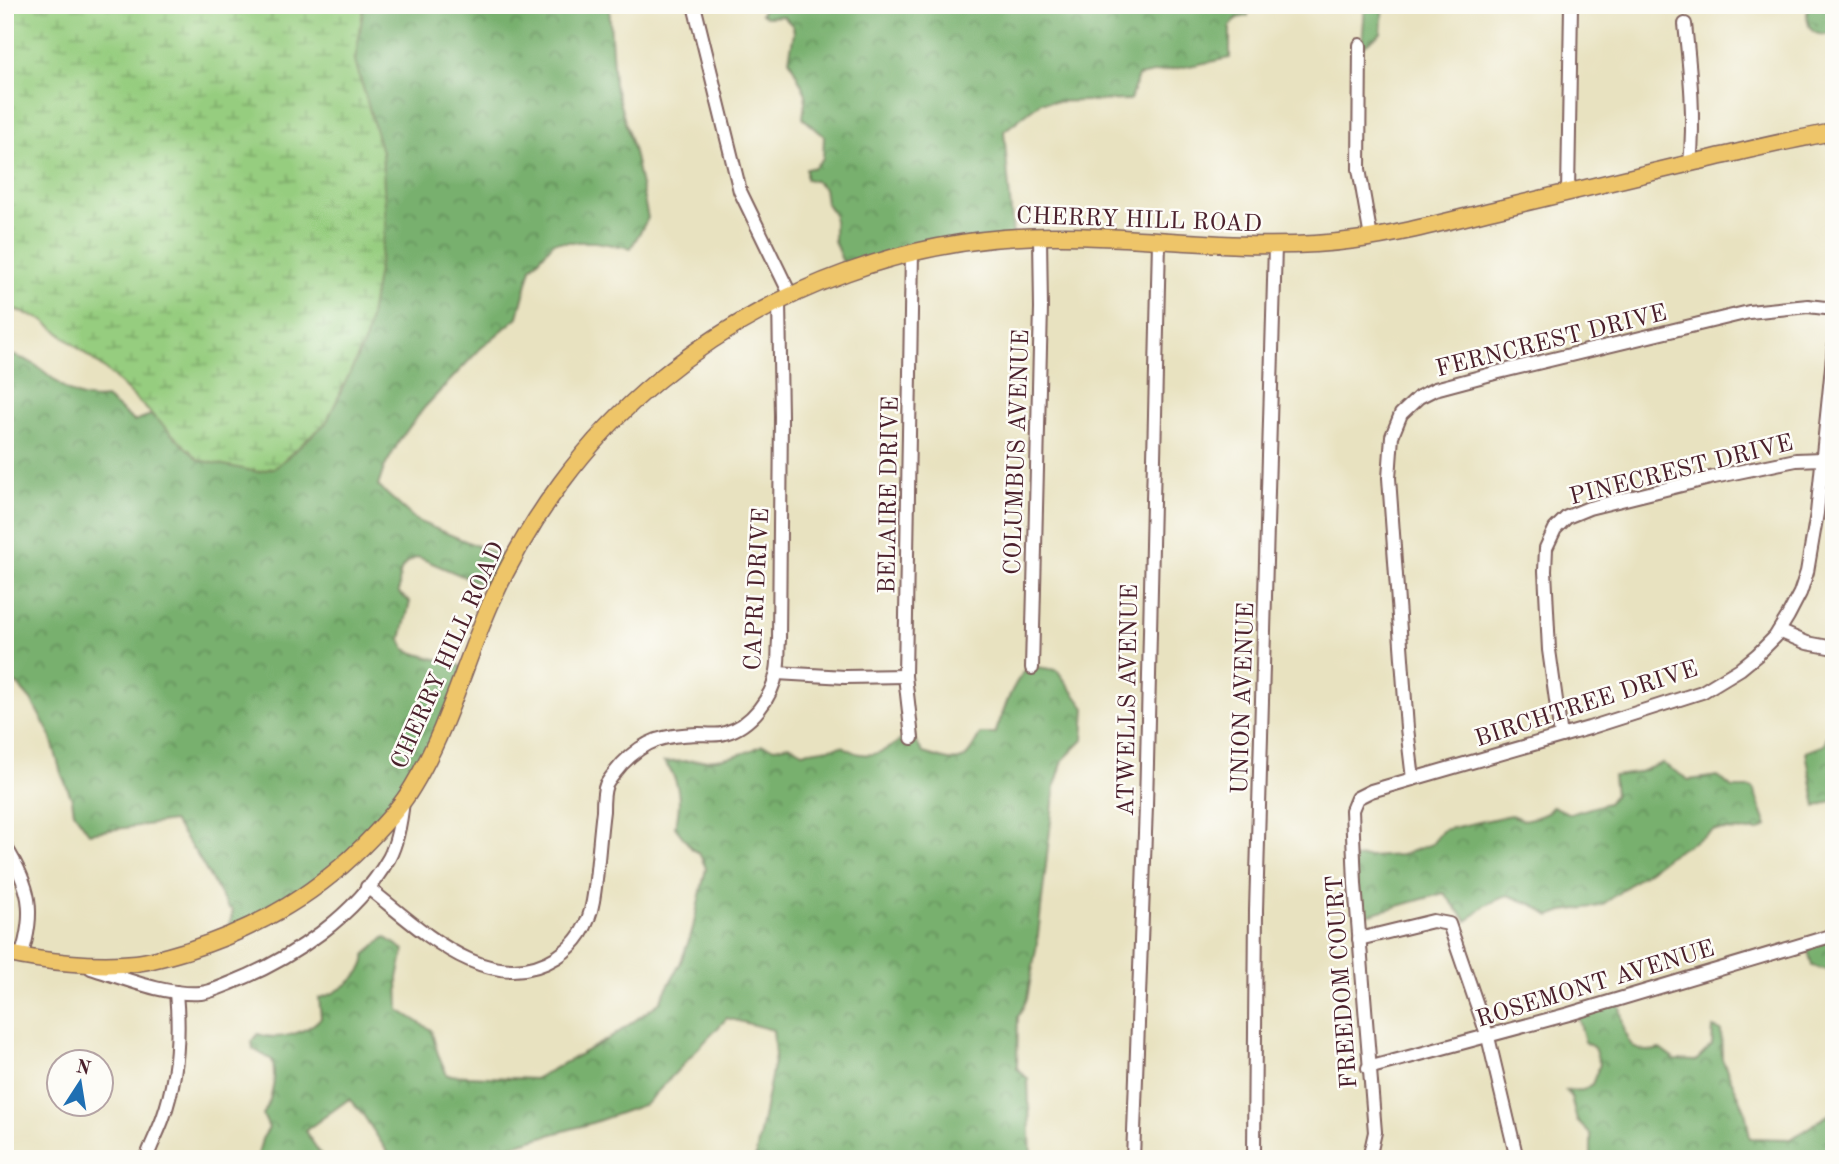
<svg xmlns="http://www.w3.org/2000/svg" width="1839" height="1164" viewBox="0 0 1839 1164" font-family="'Old Standard TT',serif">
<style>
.forest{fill:url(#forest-crowns);stroke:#61684c;stroke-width:2}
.wetland{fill:url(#wetland-marsh);stroke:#707655;stroke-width:2}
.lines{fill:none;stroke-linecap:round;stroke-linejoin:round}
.minor-casing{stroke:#81635f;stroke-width:16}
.major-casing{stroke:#81635f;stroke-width:19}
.minor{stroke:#fff;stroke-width:12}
.major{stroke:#eec569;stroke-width:16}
.labels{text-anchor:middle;stroke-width:5;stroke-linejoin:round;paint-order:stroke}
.street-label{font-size:24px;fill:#4a1f2b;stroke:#fdfcf7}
</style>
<defs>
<pattern id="forest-crowns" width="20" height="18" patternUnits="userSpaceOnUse" patternTransform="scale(1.75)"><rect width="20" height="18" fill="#78b06e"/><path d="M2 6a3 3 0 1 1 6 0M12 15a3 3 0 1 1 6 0" fill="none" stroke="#648f5b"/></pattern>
<pattern id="wetland-marsh" width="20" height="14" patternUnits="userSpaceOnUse" patternTransform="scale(1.75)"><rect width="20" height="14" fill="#96cd7f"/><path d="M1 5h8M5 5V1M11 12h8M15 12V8" fill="none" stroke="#7ca668"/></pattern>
</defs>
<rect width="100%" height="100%" fill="#fdfcf7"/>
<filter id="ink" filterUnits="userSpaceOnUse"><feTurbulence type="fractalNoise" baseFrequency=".0143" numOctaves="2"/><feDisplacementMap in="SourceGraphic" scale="14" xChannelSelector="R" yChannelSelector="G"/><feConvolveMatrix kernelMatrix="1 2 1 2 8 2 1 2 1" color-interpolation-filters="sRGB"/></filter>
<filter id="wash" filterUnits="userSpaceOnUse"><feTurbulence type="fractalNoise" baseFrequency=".00686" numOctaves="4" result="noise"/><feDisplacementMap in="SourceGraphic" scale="28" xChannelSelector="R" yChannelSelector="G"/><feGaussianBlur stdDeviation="1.57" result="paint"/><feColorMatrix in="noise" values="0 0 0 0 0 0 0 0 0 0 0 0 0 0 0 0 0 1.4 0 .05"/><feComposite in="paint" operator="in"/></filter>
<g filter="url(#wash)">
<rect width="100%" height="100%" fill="#e8e2c0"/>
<g class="forest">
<path d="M258,5H609L614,84L634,152L648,218L631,248L595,242H554L531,268L518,317L480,349L425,407L401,438L384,468L378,486L417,521L511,560L495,590L418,557C398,564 399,574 399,593L410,602L401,639L405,649C425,659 445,659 465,668L420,776L355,855L227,936L233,910L228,908L197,855L173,821L89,833L74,812L72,799L61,773L50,734L31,700L18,685L5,680V353C14,356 24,358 32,363C60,380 69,403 106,398L134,421L151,415L162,395Z"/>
<polygon points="765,5 1249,5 1248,16 1237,18 1230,27 1230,58 1138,76 1130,100 1041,102 1004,131 1013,235 844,265 834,241 834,215 826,203 824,188 815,181 806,179 806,169 815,167 823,158 824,136 803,118 806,94 789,59 794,33 793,26 783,16 766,17 761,14"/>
<polygon points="1365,5 1383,5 1381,33 1362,47"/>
<path d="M1807,5H1834L1833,34C1810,38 1806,27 1807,5Z"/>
<path d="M1030,666L1057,670L1085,708L1083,740L1063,760L1055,786L1037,944L1027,999L1018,1017L1017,1068L1028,1079L1031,1159H755L775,1056L773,1030L727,1018L646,1104L589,1124L484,1153L475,1159H392L362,1113L349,1099L305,1131L324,1159H257L262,1139L269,1128L263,1115C272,1099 277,1078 272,1060L253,1049L252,1041L258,1034C278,1042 306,1033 321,1018L319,998C335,995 368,974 365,955L385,937L404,950L398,978L399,1010L431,1030L438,1054L447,1075L535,1079L612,1037L659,1003L680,964L692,932L706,868L699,853L692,849L675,827C682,803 681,781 664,762C698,760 732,762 762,745L775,748L789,745L803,752L843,746C868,765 890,749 910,733L923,753C957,762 963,770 980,734H995C1004,711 1011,682 1030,666Z"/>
<polygon points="1834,722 1834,800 1816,807 1806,752 1824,745 1829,731 1828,723"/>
<polygon points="1662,763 1689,780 1718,776 1732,788 1753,788 1767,826 1758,831 1714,830 1667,857 1606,902 1600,906 1563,911 1550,916 1533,905 1508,895 1486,905 1467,921 1444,893 1360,917 1354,858 1401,855 1432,844 1443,830 1511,815 1524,820 1540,816 1547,813 1553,806 1570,814 1608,803 1615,794 1613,776 1637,773"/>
<polygon points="1834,934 1834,972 1812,966 1806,943"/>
<path d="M1619,1002C1625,1029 1623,1059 1660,1049L1675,1060L1696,1061L1712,1045L1713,1028L1721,1031L1722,1059L1745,1110L1750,1138L1791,1139L1834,1111V1159H1588L1591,1155V1135L1577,1121L1571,1097L1566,1091L1583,1090L1592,1084L1600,1064L1594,1048L1585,1042L1577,1012Z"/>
</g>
<polygon class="wetland" points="5,5 364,5 355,61 382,152 386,224 366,339 326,423 276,467 258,472 199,460 107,371 43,320 5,306"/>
</g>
<g filter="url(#ink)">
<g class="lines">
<g class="minor-casing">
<g id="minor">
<polyline points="694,5 740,191 791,296"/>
<path d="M1685,24C1690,71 1695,116 1690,164"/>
<polyline points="1360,45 1359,169 1371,238"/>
<polyline points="1827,133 1834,145"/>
<polyline points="1568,193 1571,5"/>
<polyline points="1779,631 1807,643 1834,648"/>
<polyline points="1032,668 1041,308 1040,236"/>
<polyline points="777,673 845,677 905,676"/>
<polyline points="1561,736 1549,650 1545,571 1546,548 1555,529 1567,517 1589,508 1714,477 1796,460 1822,459"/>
<polyline points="912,738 905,676 912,252"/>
<polyline points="1413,779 1407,728 1389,478 1392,436 1401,414 1419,397 1435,389 1495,373 1749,312 1808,306 1834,309"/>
<path d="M5,846C30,886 36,911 21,957"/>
<path d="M367,887C419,927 488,1000 557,957C577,944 589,925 593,901C598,872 599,841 603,811C603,803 603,792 606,785C610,778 617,770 622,764C646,739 665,735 698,734C706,734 717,736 725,733C751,726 772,698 777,671C779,661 778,650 779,640L781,416L779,302"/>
<polyline points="1359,939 1433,921 1449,924 1488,1037 1517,1159"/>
<path d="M91,968C123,978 167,996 201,993C211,992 221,987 231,983C292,959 356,916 389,858C398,841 401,820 403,801"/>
<polyline points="1368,1068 1569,1014 1834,935"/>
<polyline points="1254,1152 1256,911 1275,246"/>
<path d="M146,1159C151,1145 158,1132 163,1118C178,1076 180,1035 176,992"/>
<polyline points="1133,1159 1146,806 1159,241"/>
<polyline points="1369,1159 1375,1132 1355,884 1352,810 1357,798 1371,791 1589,728 1702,692 1740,669 1757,655 1775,637 1788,616 1800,593 1807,572 1817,513 1834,347"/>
</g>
</g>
<g class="major-casing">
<path id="major" d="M5,953C44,962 96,967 136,963C153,961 172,955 189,950C261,927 320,892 372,837C387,821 402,805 413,786C447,730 464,665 490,605C528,520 585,440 658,380C771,287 914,234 1061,236C1159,236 1256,254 1355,240C1402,234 1448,221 1494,210C1561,194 1628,178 1695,162C1741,152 1787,140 1834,132"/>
</g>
<use href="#minor" class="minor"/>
<use href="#major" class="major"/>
</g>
</g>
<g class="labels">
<g class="street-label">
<text transform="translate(1139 219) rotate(2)" y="8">CHERRY HILL ROAD</text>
<text transform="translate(1551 340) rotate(-14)" y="8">FERNCREST DRIVE</text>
<text transform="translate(1016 452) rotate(-88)" y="8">COLUMBUS AVENUE</text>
<text transform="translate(1681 469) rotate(-14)" y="8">PINECREST DRIVE</text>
<text transform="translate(888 495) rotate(-89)" y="8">BELAIRE DRIVE</text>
<text transform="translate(756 589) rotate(-87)" y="8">CAPRI DRIVE</text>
<text transform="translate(447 655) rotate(-66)" y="8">CHERRY HILL ROAD</text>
<text transform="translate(1242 698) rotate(-88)" y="8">UNION AVENUE</text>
<text transform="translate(1127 700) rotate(-89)" y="8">ATWELLS AVENUE</text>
<text transform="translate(1586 703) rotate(-18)" y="8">BIRCHTREE DRIVE</text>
<text transform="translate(1341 982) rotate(-94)" y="8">FREEDOM COURT</text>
<text transform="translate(1595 983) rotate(-17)" y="8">ROSEMONT AVENUE</text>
</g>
</g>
<rect width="1839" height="1164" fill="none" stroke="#fdfcf7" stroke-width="28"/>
<g transform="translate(80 1083) rotate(12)"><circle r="33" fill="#fdfcf7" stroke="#b5a4a5" stroke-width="2"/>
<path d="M0-5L12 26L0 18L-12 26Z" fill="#1f6fb2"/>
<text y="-10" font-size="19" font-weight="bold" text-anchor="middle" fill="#4a1f2b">N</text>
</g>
</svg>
